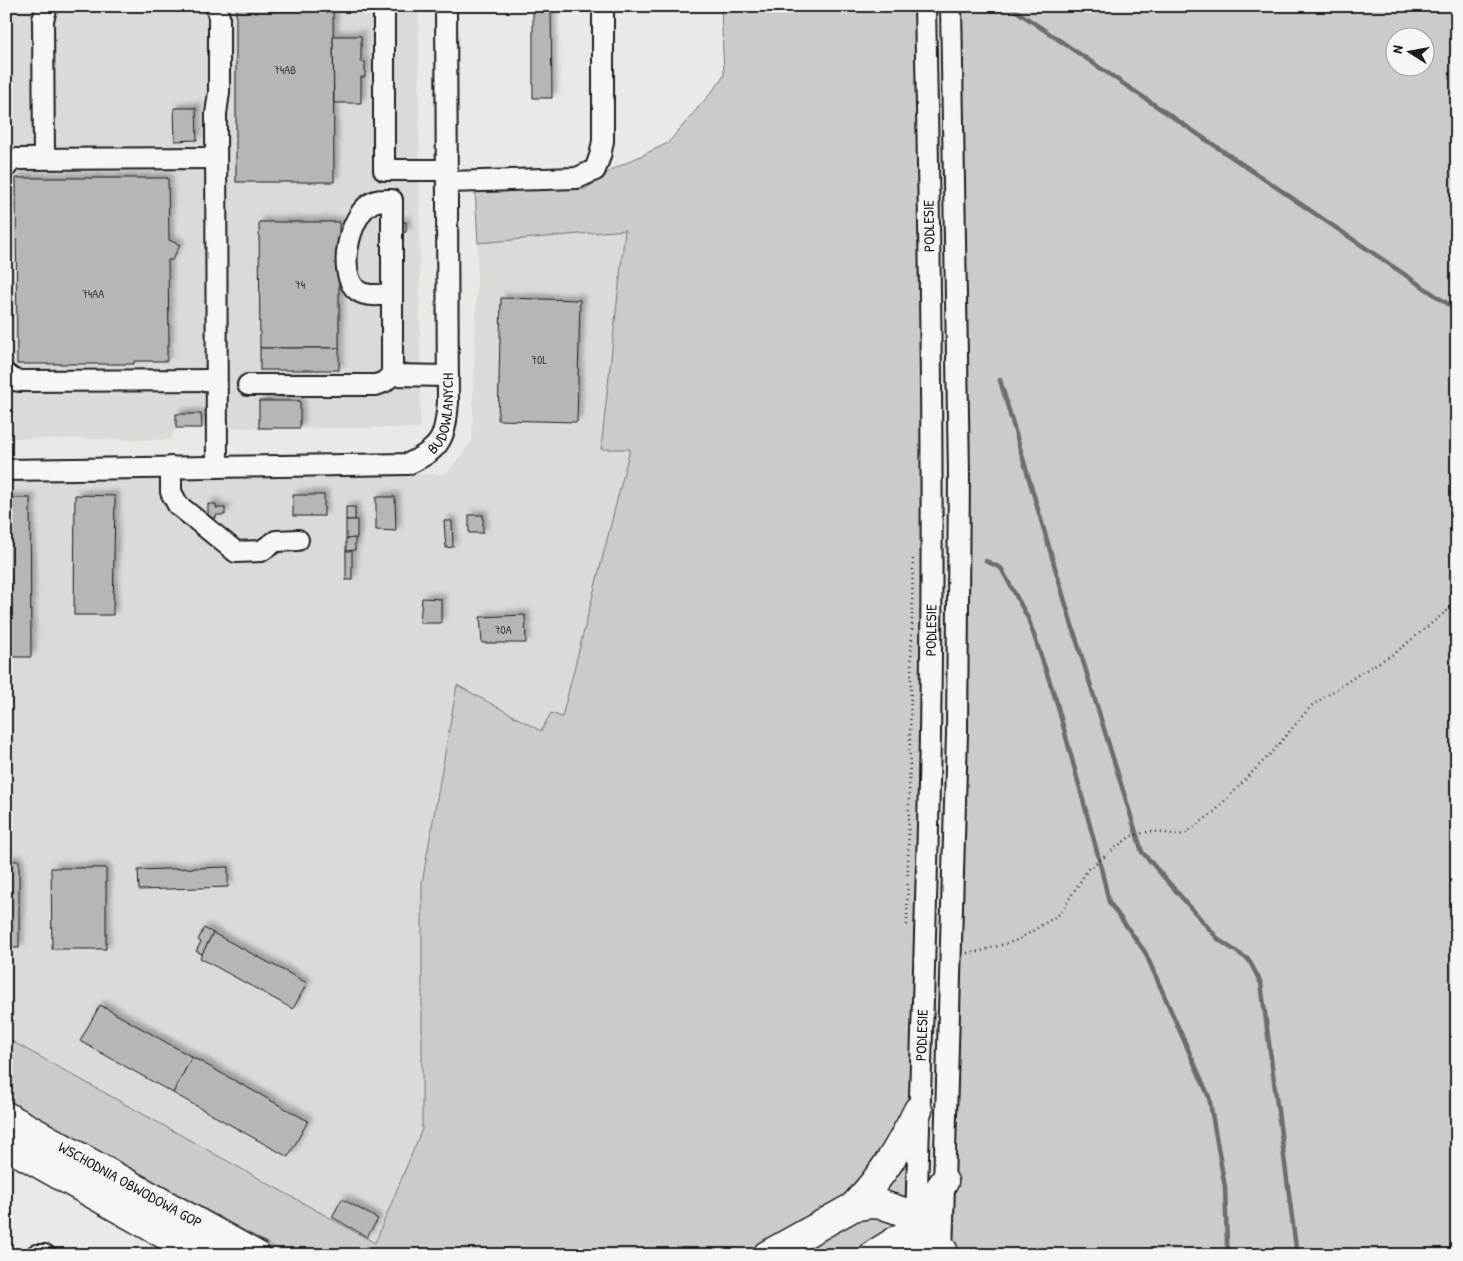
<svg xmlns="http://www.w3.org/2000/svg" width="1463" height="1261" viewBox="0 0 1463 1261" font-family="'Patrick Hand',sans-serif">
<style>
.built{fill:#dadad6}
.green{fill:#cbcbc7;stroke:#747472;fill-rule:evenodd}
.lines{fill:none;stroke-linecap:round;stroke-linejoin:round}
.stream{stroke:#6d6d6c;stroke-width:4.5}
.building{fill:#b6b6b3;stroke:#1c1c1c;filter:url(#shadow)}
.minor-casing{stroke:#1c1c1c;stroke-width:24}
.highway-casing{stroke:#1c1c1c;stroke-width:31}
.path{stroke:#1c1c1c;stroke-width:2.5;stroke-dasharray:1 4;stroke-linecap:butt}
.minor{stroke:#f6f6f2;stroke-width:20}
.highway{stroke:#f6f6f2;stroke-width:28}
.labels{text-anchor:middle;stroke-width:4.5;stroke-linejoin:round;paint-order:stroke}
.number-label{font-size:12px;fill:#424242}
.street-label{font-size:15px;fill:#1c1c1c;stroke:#f6f6f2}
</style>
<defs>
<filter id="shadow"><feDropShadow dx="4.5" dy="-4.5" stdDeviation="2.5" flood-color="#0004"/></filter>
</defs>
<rect width="100%" height="100%" fill="#e9e9e5"/>
<filter id="ink" filterUnits="userSpaceOnUse"><feTurbulence type="fractalNoise" baseFrequency=".02" numOctaves="2"/><feDisplacementMap in="SourceGraphic" scale="10" xChannelSelector="R" yChannelSelector="G"/><feConvolveMatrix kernelMatrix="1 2 1 2 8 2 1 2 1" color-interpolation-filters="sRGB"/></filter>
<g filter="url(#ink)">
<g class="built">
<polygon points="6,6 419,6 420,428 177,428 170,440 6,438"/>
<polygon points="625,229 601,449 630,449 562,718 541,731 457,685 422,883 422,1129 375,1243 6,1038 6,477 446,474 472,441 478,243"/>
</g>
<g class="green">
<polygon points="721,6 915,6 921,229 923,467 913,1090 907,1116 864,1186 815,1220 744,1255 289,1255 6,1100 6,1038 375,1243 422,1129 422,883 457,685 541,731 551,713 562,717 630,449 601,449 625,230 478,243 475,190 586,189 611,170 668,143 720,82 724,75"/>
<path d="M959,6H1457V1255H951ZM1396,38H1426V68H1396Z"/>
<polygon points="909,1144 907,1205 872,1196"/>
<polygon points="852,1216 905,1221 867,1251 856,1255 779,1255"/>
</g>
<g class="lines">
<g class="stream">
<polyline points="1009,6 1457,310"/>
<polyline points="1000,380 1071,622 1142,852 1219,940 1249,960 1261,983 1297,1255"/>
<polyline points="986,561 1001,568 1028,618 1056,700 1099,859 1109,902 1145,952 1209,1097 1225,1187 1227,1244 1230,1255"/>
</g>
</g>
<g class="building">
<polygon points="236,6 333,6 334,182 236,182"/>
<polygon points="533,6 551,6 552,98 533,98"/>
<polygon points="333,36 361,36 361,62 365,62 365,77 361,77 361,103 334,103"/>
<polygon points="174,108 196,108 197,140 175,141"/>
<polygon points="16,178 168,178 169,240 180,245 172,260 168,260 169,346 167,346 167,361 134,361 134,364 17,364"/>
<polygon points="259,222 339,222 339,348 260,348"/>
<polygon points="399,222 406,222 406,232 399,233"/>
<polygon points="501,298 580,300 577,422 498,420"/>
<rect x="260" y="348" width="79" height="22"/>
<rect x="259" y="401" width="41" height="27"/>
<polygon points="176,414 201,414 202,428 176,428"/>
<polygon points="75,495 115,496 113,615 74,615"/>
<rect x="293" y="495" width="31" height="21"/>
<polygon points="376,497 395,497 396,531 376,530"/>
<polygon points="6,498 30,498 31,657 6,657"/>
<polygon points="208,504 216,504 216,508 225,508 225,515 216,515 216,518 208,518"/>
<rect x="346" y="507" width="9" height="13"/>
<rect x="469" y="515" width="14" height="18"/>
<polygon points="346,520 357,520 357,538 346,539"/>
<polygon points="444,521 452,521 453,547 446,548"/>
<polygon points="355,538 355,550 346,551 346,539"/>
<rect x="346" y="551" width="6" height="29"/>
<polygon points="422,598 441,599 441,623 420,623"/>
<polygon points="525,615 526,643 482,643 480,617"/>
<rect x="6" y="861" width="13" height="87"/>
<polygon points="228,867 228,887 139,890 138,870"/>
<polygon points="51,868 106,868 106,949 52,949"/>
<polygon points="204,928 213,933 202,954 196,951 201,942 198,940"/>
<polygon points="213,933 307,983 293,1009 200,958"/>
<polygon points="100,1005 192,1057 173,1093 80,1041"/>
<polygon points="192,1057 308,1121 288,1157 173,1093"/>
<polygon points="342,1199 378,1219 367,1237 332,1217"/>
</g>
<g class="lines">
<g class="minor-casing">
<g id="minor">
<polyline points="216,6 219,17 219,92 216,114 217,467"/>
<polyline points="384,6 384,170 447,170"/>
<polyline points="44,158 43,20 47,6"/>
<polyline points="6,167 11,161 16,159 216,158"/>
<polyline points="448,182 577,178 595,170 600,156 603,141 603,6"/>
<polyline points="6,374 14,380 21,381 216,380"/>
<polyline points="392,375 448,376"/>
<path d="M248,385H376L384,382L392,375V200C384,200 377,199 370,204C349,217 336,275 358,291C366,297 382,295 392,294"/>
<polyline points="171,467 171,492 178,505 236,552 261,551 276,541 298,540"/>
<path id="s1" d="M6,470L408,464C442,448 445,438 448,402L446,6"/>
<polyline points="36,1255 45,1255"/>
<path id="s2" d="M915,1255C920,1081 927,908 930,734C934,491 930,249 925,6"/>
<polyline points="942,1255 957,733 959,474 951,6"/>
</g>
</g>
<g class="highway-casing">
<g id="highway">
<path id="s3" d="M6,1116L256,1255"/>
<polyline points="6,1145 201,1255"/>
<path d="M853,1207C883,1175 899,1149 918,1110"/>
<polyline points="767,1255 853,1207 870,1204 883,1205 907,1213 943,1250"/>
<polyline points="873,1255 908,1233 944,1182"/>
</g>
</g>
<g class="path">
<polyline points="907,925 913,555"/>
<polyline points="967,953 981,951 1018,940 1060,914 1088,869 1131,836 1151,831 1179,835 1186,833 1214,812 1274,750 1311,706 1359,674 1395,653 1448,610 1457,606"/>
</g>
<use href="#minor" class="minor"/>
<use href="#highway" class="highway"/>
</g>
</g>
<g class="labels">
<g class="number-label">
<text x="285" y="74">74AB</text>
<text x="300" y="289">74</text>
<text x="93" y="298">74AA</text>
<text x="539" y="364">70L</text>
<text x="503" y="634">70A</text>
</g>
<g class="street-label">
<text transform="translate(929 226) rotate(-91)" y="5">PODLESIE</text>
<text dy="5" stroke="none"><textPath href="#s1" startOffset="469">BUDOWLANYCH</textPath></text>
<text dy="5" stroke="none"><textPath href="#s2" startOffset="625">PODLESIE</textPath></text>
<text dy="5" stroke="none"><textPath href="#s2" startOffset="220">PODLESIE</textPath></text>
<text dy="5" stroke="none"><textPath href="#s3" startOffset="142">WSCHODNIA OBWODOWA GOP</textPath></text>
</g>
</g>
<rect width="1463" height="1261" fill="none" stroke="#f6f6f2" stroke-width="25"/>
<rect x="12" y="12" width="1438" height="1236" fill="none" stroke="#1c1c1c" stroke-width="2" filter="url(#ink)"/>
<g transform="translate(1410 52) rotate(281)"><circle r="24" fill="#f6f6f2" stroke="#9f9f9c"/>
<path d="M0-4L9 19L0 12L-9 19Z" fill="#1c1c1c"/>
<text y="-8" font-size="14" font-weight="bold" text-anchor="middle" fill="#1c1c1c">N</text>
</g>
</svg>
